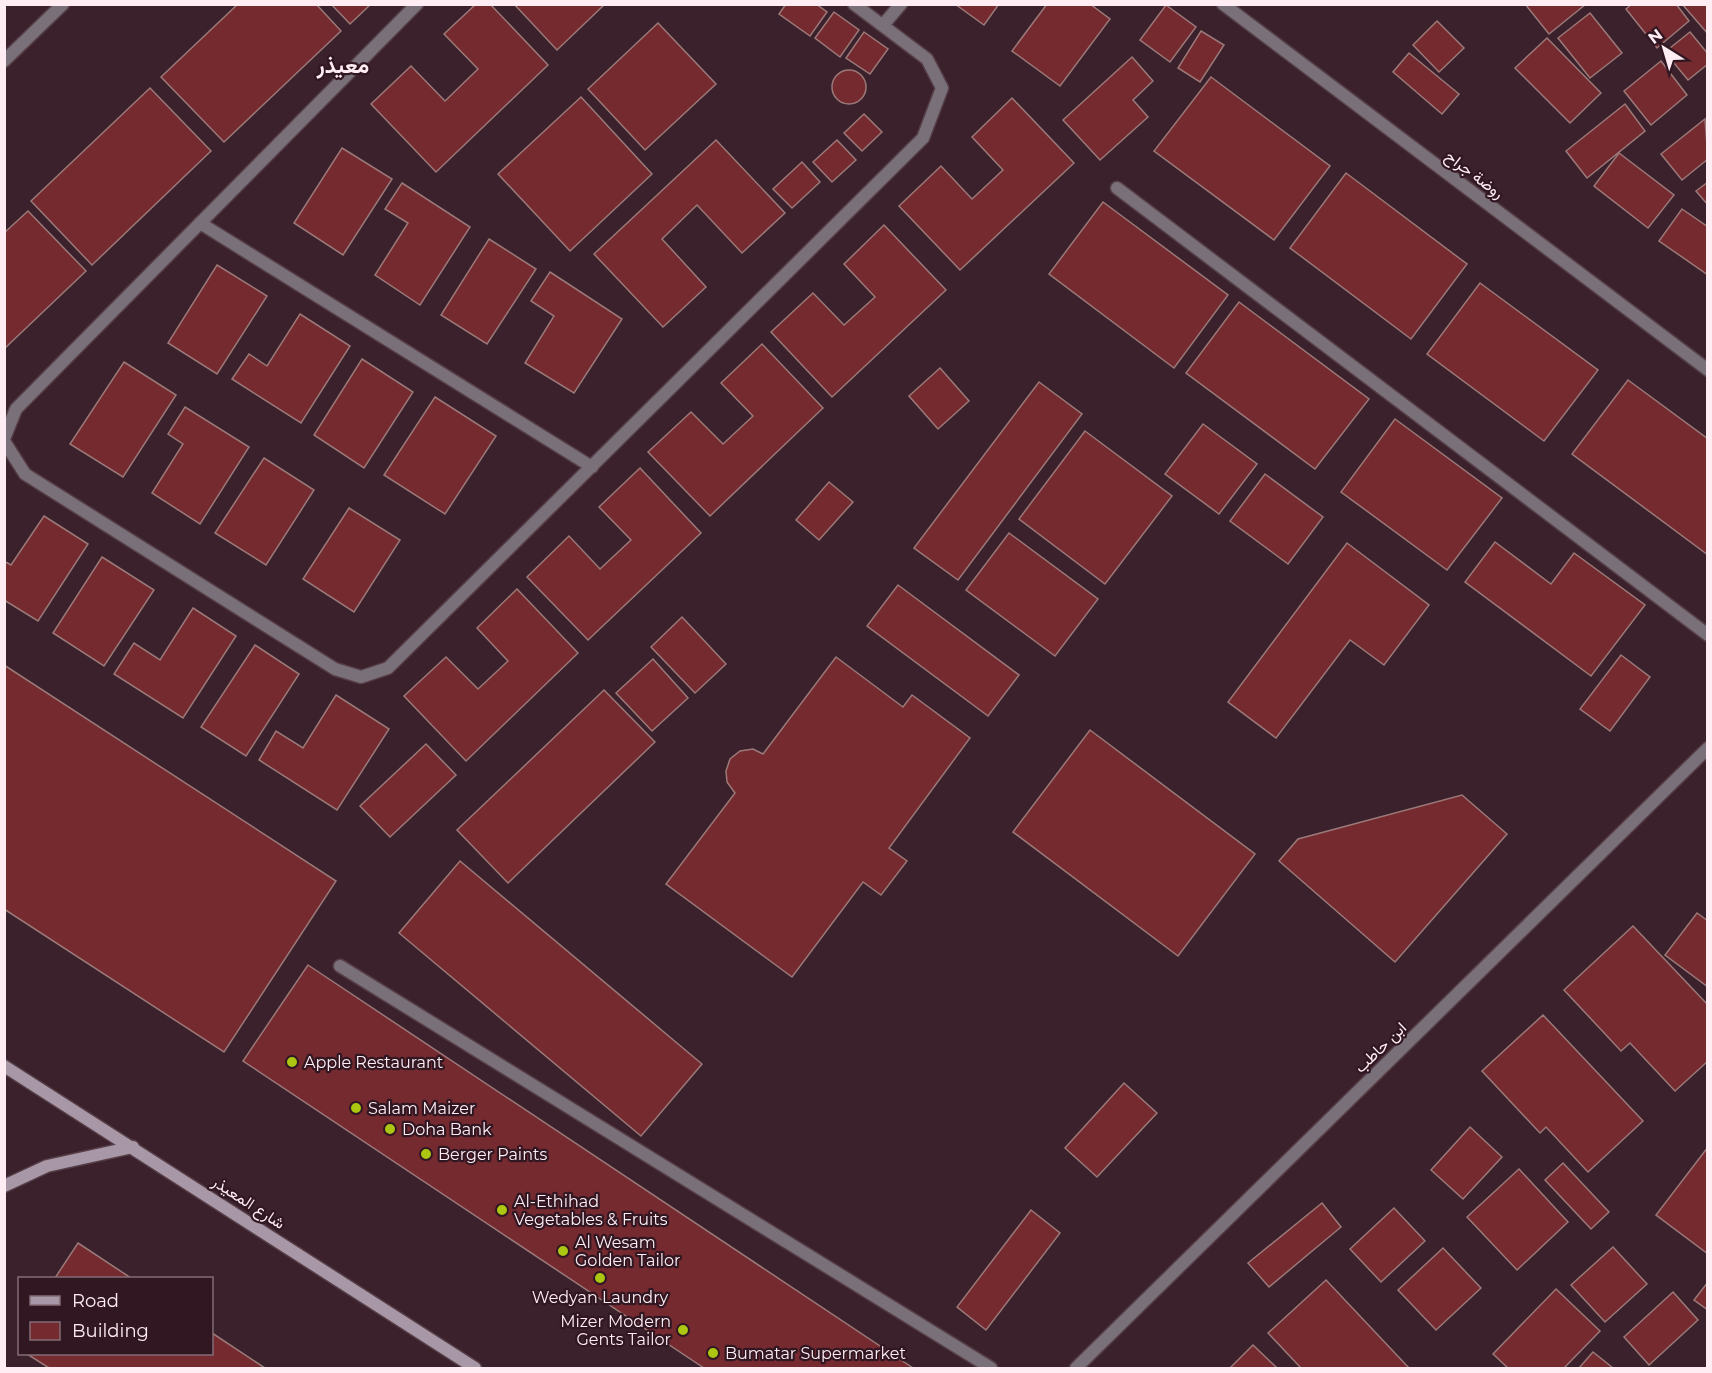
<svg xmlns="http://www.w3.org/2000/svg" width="1712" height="1373" viewBox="0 0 1712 1373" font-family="Montserrat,Vazirmatn,sans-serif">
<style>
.building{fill:#752a30;stroke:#9b7979;stroke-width:1.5}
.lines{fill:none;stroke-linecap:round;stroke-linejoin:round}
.lane-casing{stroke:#563e47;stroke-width:15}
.street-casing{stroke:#563e47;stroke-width:15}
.secondary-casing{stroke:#563e47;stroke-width:15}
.lane{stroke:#7a7079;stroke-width:12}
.street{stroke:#7a7079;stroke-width:12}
.secondary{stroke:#a897a6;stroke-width:12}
.poi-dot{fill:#acc611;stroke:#301722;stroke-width:2}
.labels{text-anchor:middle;stroke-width:4.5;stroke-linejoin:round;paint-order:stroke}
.street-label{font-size:16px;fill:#ffedf3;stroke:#301722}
.poi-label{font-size:16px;fill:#ffedf3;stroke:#301722;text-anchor:start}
.district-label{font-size:22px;font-weight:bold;fill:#ffedf3;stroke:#301722}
</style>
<rect width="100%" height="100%" fill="#3a212b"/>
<g class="building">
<polygon points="238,4 316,4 341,31 224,142 161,77"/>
<polygon points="331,4 371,4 350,24"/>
<polygon points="476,4 490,4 548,65 436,172 371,104 411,66 445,101 478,69 444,34"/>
<polygon points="514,4 605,4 557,50"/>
<polygon points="786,4 816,4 827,12 810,36 779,14"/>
<polygon points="955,4 999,4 984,25"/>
<polygon points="1047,4 1090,4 1110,19 1060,86 1012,51"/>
<polygon points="1525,4 1586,4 1549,34"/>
<polygon points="1632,4 1676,4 1689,21 1657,48 1626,9"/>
<polygon points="1682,4 1708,4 1708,34"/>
<polygon points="1166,5 1196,27 1170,62 1140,40"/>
<polygon points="834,12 859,30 840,57 815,38"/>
<polygon points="1590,13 1622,53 1590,78 1558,38"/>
<polygon points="1437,21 1464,48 1439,72 1413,45"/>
<polygon points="658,23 716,84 645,150 588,89"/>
<polygon points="1201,31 1224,45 1200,82 1178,68"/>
<polygon points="864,32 888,49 870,74 846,58"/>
<polygon points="1690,32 1708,54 1708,64 1688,80 1665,52"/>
<polygon points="1547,38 1601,93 1570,123 1515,68"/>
<polygon points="1409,53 1459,94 1442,114 1393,72"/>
<polygon points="1132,57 1153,81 1133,100 1148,117 1100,160 1063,120"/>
<polygon points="1661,61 1687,95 1651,125 1624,91"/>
<circle cx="849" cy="87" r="17"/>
<polygon points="1211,77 1330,166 1274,240 1154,151"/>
<polygon points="150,88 211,151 92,265 31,201"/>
<polygon points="581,97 652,174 570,251 498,174"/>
<polygon points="1012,98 1074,163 960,270 899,206 941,166 972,199 1003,170 972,137"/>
<polygon points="1625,104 1645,131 1587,178 1566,151"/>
<polygon points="864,114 882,132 862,151 844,133"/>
<polygon points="1705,119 1708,159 1682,180 1661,154"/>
<polygon points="716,140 785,213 742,253 697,205 662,239 706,287 663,327 594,254"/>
<polygon points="837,140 856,160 832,182 813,162"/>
<polygon points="342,148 392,179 343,255 294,223"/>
<polygon points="1619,153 1674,195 1648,228 1594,186"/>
<polygon points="802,162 820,182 792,208 773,189"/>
<polygon points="1346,173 1467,264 1411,339 1290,248"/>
<polygon points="1708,182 1708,205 1696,191"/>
<polygon points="402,183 470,227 420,305 375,275 408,223 385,209"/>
<polygon points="1103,202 1228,295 1174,368 1049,274"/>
<polygon points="1682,209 1708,227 1708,275 1659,241"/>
<polygon points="28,211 86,271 4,349 4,233"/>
<polygon points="884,225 946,290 832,397 771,332 813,293 844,325 875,297 844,264"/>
<polygon points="489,239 536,269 487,344 441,315"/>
<polygon points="217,265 267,296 217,374 168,343"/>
<polygon points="550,272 622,319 574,393 525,363 554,316 531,301"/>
<polygon points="1480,283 1598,370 1544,441 1427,354"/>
<polygon points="1239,302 1369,399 1315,469 1186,373"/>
<polygon points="300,314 350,346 301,423 232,379 249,354 267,366"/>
<polygon points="762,344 823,408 710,516 648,452 691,412 723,444 753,416 721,383"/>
<polygon points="362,359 413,392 364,468 314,435"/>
<polygon points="124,362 176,395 123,477 70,444"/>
<polygon points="940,368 969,401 938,429 909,396"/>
<polygon points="1628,380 1708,439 1708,555 1572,454"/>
<polygon points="1039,382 1082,414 958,580 914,548"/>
<polygon points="435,397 496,436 445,514 384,475"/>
<polygon points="185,407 249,447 200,524 152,493 183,444 168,434"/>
<polygon points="1395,419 1502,498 1447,570 1341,492"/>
<polygon points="1203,424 1257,464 1219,514 1165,474"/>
<polygon points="1085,431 1172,496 1105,584 1019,519"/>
<polygon points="264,458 314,490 266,565 215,533"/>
<polygon points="640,468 701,533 588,640 527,577 569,536 600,569 631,540 599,507"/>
<polygon points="1265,474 1323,517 1288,564 1230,521"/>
<polygon points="829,482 853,502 819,540 796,520"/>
<polygon points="349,508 400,540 354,612 303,579"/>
<polygon points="44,516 88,544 38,621 4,600 4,561 11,565"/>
<polygon points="1009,533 1098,599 1055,656 966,590"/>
<polygon points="1495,542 1551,584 1574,553 1645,605 1591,676 1465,582"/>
<polygon points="1347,543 1429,605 1384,665 1350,640 1276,738 1228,702"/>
<polygon points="102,557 154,590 104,666 53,633"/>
<polygon points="898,585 1019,675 988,716 867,626"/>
<polygon points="517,589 578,653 466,761 404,696 446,657 478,689 508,661 477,628"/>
<polygon points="193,608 236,636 183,718 114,674 134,643 160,660"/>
<polygon points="682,617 726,664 695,693 651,647"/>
<polygon points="255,645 299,674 246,756 201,727"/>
<polygon points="1621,655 1650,677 1610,731 1580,709"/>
<polygon points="836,657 903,707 912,695 970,738 889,848 907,861 881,895 863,882 792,977 666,884 735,793 727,782 726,771 730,759 740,751 753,749 763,754"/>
<polygon points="653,659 688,698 652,731 616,693"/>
<polygon points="4,665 336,881 224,1052 4,909"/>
<polygon points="604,690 655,742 508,883 457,830"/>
<polygon points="336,695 389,729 337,810 259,760 276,731 303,748"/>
<polygon points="1090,730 1255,854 1178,956 1013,832"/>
<polygon points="426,744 456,775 390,837 360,806"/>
<polygon points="1462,795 1507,834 1395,962 1279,861 1298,839"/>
<polygon points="460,861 702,1064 641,1136 399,933"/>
<polygon points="1697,913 1708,921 1708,987 1665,955"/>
<polygon points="1633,926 1708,1005 1708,1061 1675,1091 1630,1043 1621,1051 1564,990"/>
<polygon points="308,965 913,1368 704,1368 243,1061"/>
<polygon points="1543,1015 1643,1121 1588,1172 1546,1127 1540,1133 1482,1071"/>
<polygon points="1124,1083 1157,1113 1097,1177 1065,1148"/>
<polygon points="1470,1127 1502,1157 1463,1199 1431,1170"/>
<polygon points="1708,1147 1708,1254 1656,1215"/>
<polygon points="1563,1163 1609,1212 1591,1229 1545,1180"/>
<polygon points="1519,1169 1568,1222 1517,1270 1467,1217"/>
<polygon points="1322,1203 1341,1227 1269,1287 1248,1263"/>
<polygon points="1394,1208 1425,1241 1381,1282 1350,1249"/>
<polygon points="1031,1210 1060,1233 986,1330 957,1307"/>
<polygon points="78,1243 131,1278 55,1278"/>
<polygon points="1613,1247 1647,1284 1605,1322 1571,1285"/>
<polygon points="1443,1248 1481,1288 1436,1330 1398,1290"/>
<polygon points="1326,1280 1409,1368 1301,1368 1268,1333"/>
<polygon points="1708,1282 1708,1310 1694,1300"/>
<polygon points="1556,1289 1600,1331 1564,1368 1508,1368 1493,1354"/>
<polygon points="1673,1292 1698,1320 1649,1365 1624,1337"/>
<polygon points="212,1333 265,1368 49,1368 27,1354 212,1354"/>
<polygon points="1253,1345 1277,1368 1230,1368"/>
<polygon points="1593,1352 1613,1368 1579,1368"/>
</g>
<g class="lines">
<g class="lane-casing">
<g id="lane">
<polyline points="883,25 901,4"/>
<polyline points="200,223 592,467"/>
<polyline points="4,439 16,409 417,4"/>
<polyline points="4,441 25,474 335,669 361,677 388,668 923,138 942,88 927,59 854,4"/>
<polyline points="340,966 991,1368"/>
</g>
</g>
<g class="street-casing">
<g id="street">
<polyline points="1223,4 1708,370"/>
<polyline points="4,61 63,4"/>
<polyline points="1117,188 1708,635"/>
<polyline points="1076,1368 1708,748"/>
</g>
</g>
<g class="secondary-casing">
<g id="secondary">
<polyline points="4,1066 475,1368"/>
<polyline points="4,1186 47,1166 133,1147"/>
</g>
</g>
<use href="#lane" class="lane"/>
<use href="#street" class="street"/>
<use href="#secondary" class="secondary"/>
</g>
<g class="poi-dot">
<circle cx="292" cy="1062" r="6"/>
<circle cx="356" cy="1108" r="6"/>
<circle cx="390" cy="1129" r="6"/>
<circle cx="426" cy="1154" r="6"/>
<circle cx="502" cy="1210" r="6"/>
<circle cx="563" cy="1251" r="6"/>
<circle cx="600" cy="1278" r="6"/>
<circle cx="683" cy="1330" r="6"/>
<circle cx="713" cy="1353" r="6"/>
</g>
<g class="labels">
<g class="street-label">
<text transform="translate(1475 174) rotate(37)" y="6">روضة جراح</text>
<text transform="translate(1380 1047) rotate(-44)" y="6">ابن حاطب</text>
<text transform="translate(249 1202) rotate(33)" y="6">شارع المعيذر</text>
</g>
<g class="poi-label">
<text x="304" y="1068">Apple Restaurant</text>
<text x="368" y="1114">Salam Maizer</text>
<text x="402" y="1135">Doha Bank</text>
<text x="438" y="1160">Berger Paints</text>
<text x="514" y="1207">Al-Ethihad<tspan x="514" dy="18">Vegetables &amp; Fruits</tspan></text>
<text x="575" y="1248">Al Wesam<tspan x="575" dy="18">Golden Tailor</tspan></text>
<text x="600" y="1303" text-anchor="middle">Wedyan Laundry</text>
<text x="671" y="1327" text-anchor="end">Mizer Modern<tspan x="671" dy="18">Gents Tailor</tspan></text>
<text x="725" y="1359">Bumatar Supermarket</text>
</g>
<g class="district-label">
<text x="343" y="73">معيذر</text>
</g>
</g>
<rect width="1712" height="1373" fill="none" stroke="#ffedf3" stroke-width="12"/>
<rect x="18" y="1277" width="195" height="78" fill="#301722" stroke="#836d76" stroke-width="1.5"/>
<rect x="30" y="1296" width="30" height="9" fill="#a897a6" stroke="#836d76" stroke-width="1.5"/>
<text x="72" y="1307" font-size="18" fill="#ffedf3">Road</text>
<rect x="30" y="1322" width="30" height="18" fill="#752a30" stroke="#836d76" stroke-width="1.5"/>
<text x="72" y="1337" font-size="18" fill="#ffedf3">Building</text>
<g transform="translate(1664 48) rotate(323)" stroke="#301722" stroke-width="4.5" paint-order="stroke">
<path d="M0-4.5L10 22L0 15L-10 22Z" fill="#ffedf3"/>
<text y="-9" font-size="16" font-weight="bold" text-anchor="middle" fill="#ffedf3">N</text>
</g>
</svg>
